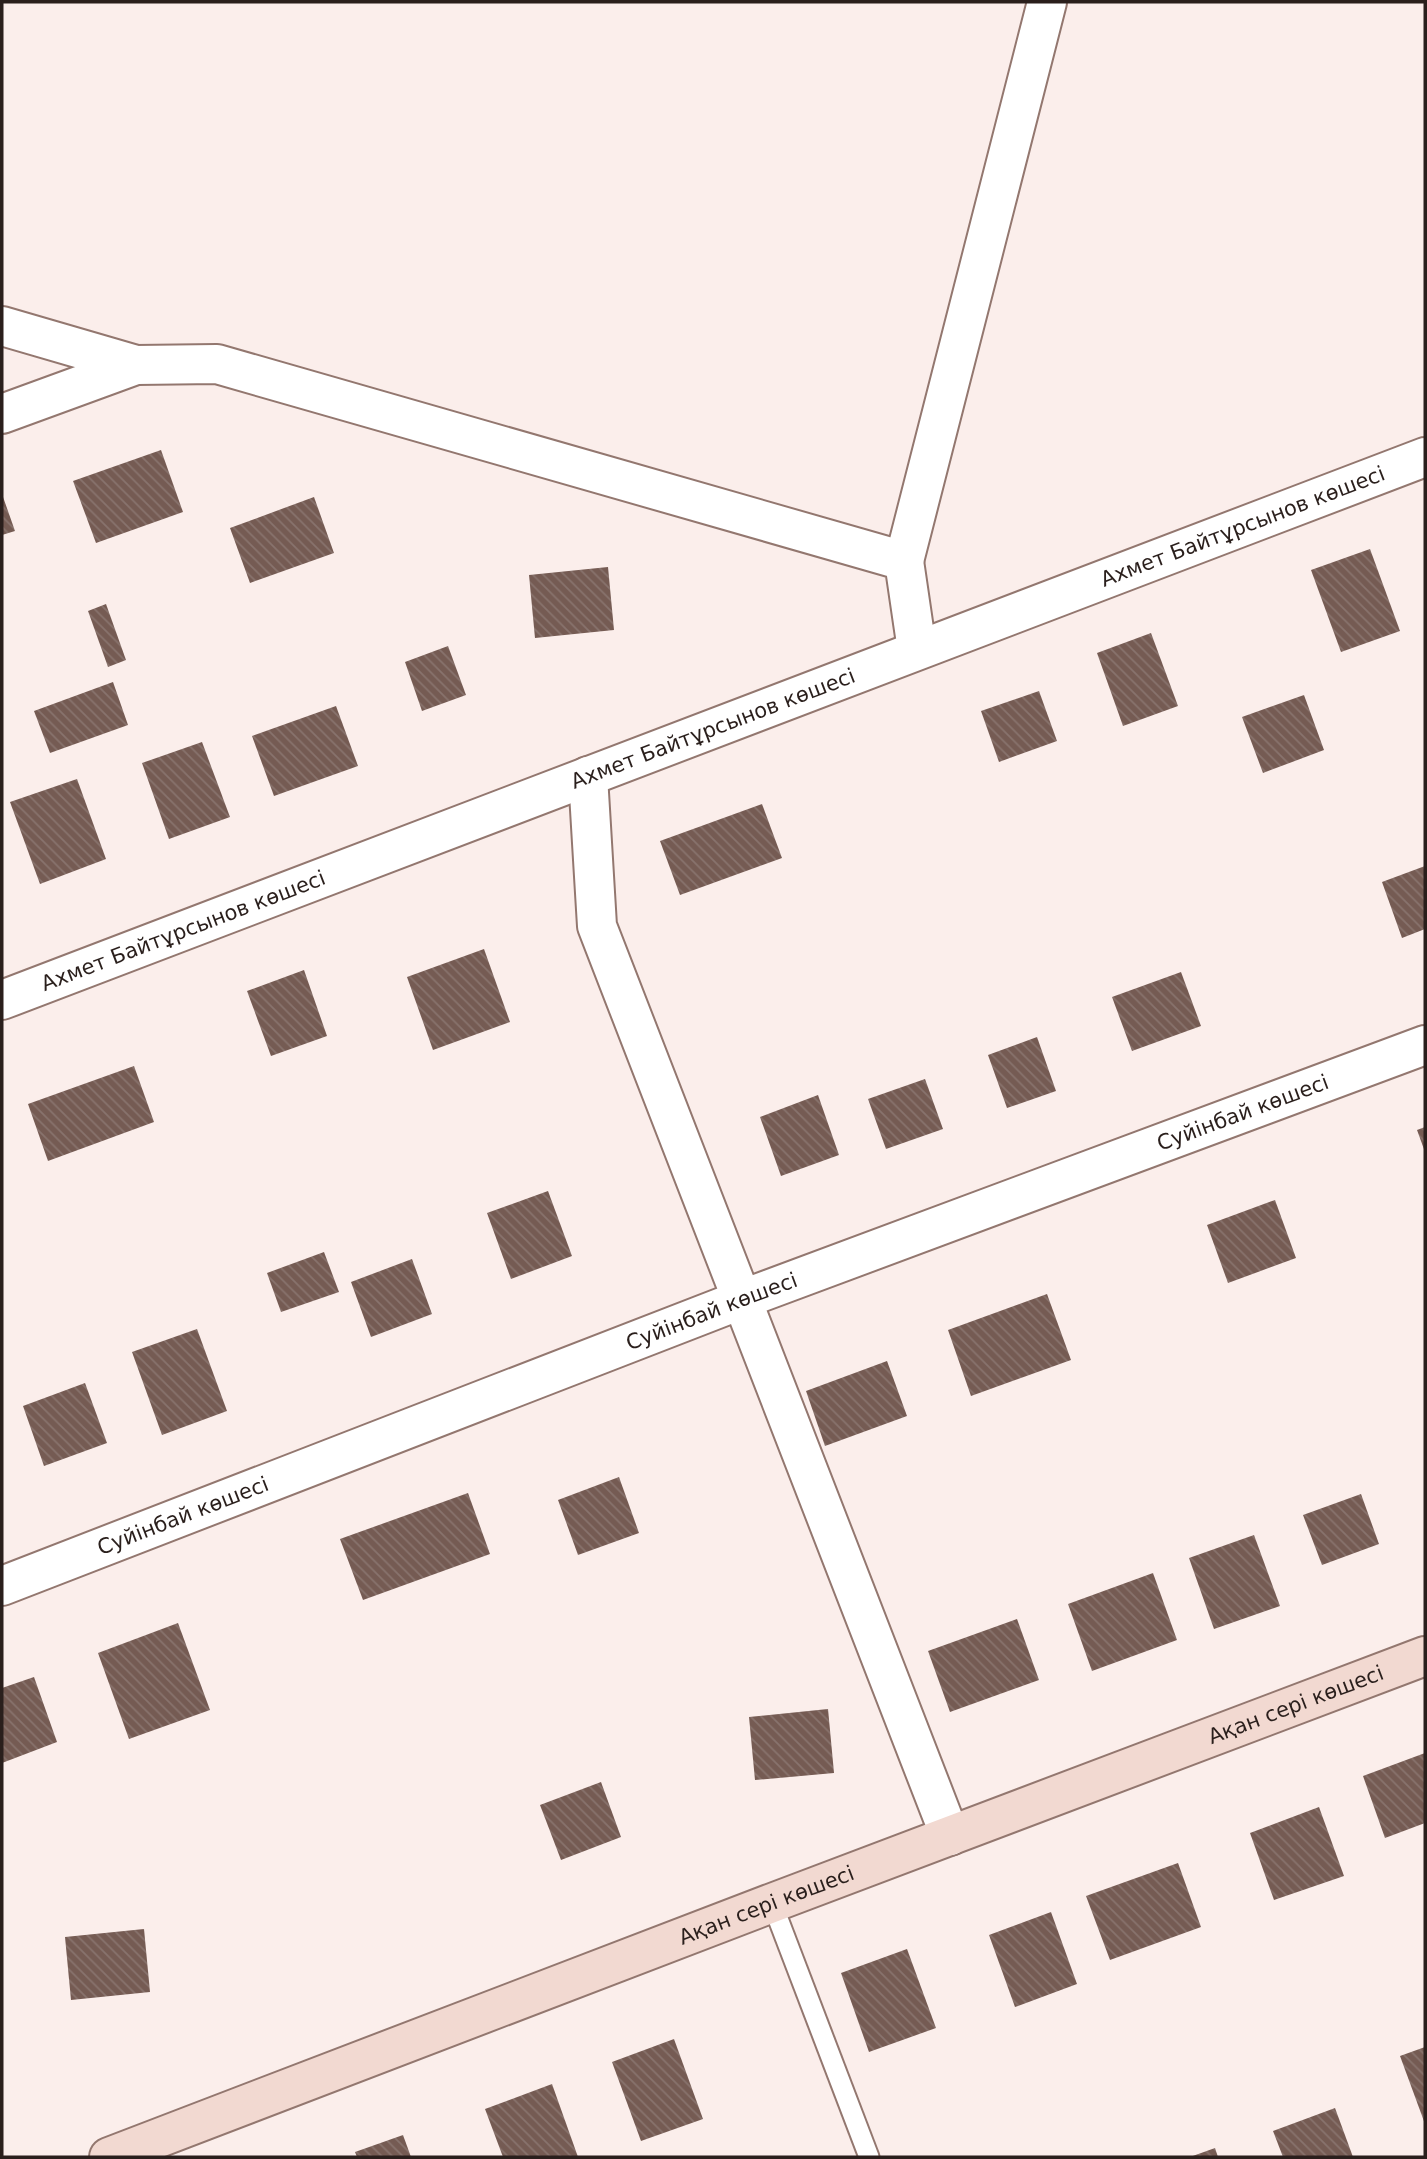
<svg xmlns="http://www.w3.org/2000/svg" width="1427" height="2159" viewBox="0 0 1427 2159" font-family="'DejaVu Sans',sans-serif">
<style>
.building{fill:url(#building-back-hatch)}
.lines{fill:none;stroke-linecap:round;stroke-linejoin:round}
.lane-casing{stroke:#93776f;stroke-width:23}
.street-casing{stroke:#93776f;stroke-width:42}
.secondary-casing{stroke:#93776f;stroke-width:42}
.lane{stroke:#fff;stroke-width:19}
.street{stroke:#fff;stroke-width:38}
.secondary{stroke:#f2d9d1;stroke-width:38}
.labels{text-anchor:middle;stroke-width:7;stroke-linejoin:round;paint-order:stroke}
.street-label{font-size:21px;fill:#2a1f1c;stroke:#fbeeeb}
</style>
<defs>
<pattern id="building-back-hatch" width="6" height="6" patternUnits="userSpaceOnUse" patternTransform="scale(1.75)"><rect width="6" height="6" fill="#755b53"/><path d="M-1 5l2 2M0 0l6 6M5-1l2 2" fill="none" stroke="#88736d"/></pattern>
</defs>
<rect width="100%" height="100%" fill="#fbeeeb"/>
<g class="building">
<polygon points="161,450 183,512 96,543 73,481"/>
<polygon points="2,494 15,531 2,535"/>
<polygon points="314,497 334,553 250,583 230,528"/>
<polygon points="1370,549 1400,631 1341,652 1311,570"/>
<polygon points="608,567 614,630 535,638 529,575"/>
<polygon points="106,604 126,660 108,667 88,611"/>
<polygon points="1151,633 1178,706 1123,726 1097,653"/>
<polygon points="448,646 466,695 422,711 405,662"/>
<polygon points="113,682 128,725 50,753 34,711"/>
<polygon points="1039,691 1057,741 999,762 981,711"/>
<polygon points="1304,695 1324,750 1263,773 1242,717"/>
<polygon points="336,706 358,766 274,796 252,736"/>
<polygon points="202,742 230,817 169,839 142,763"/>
<polygon points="77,779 106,859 40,884 10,802"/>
<polygon points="762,804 782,858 680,895 660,841"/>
<polygon points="1425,866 1425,929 1402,938 1382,882"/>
<polygon points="484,949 510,1022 433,1050 407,977"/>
<polygon points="304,970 327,1036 271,1056 247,991"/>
<polygon points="1181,972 1201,1026 1132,1051 1112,997"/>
<polygon points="1037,1037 1056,1091 1007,1108 988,1055"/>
<polygon points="134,1066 154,1122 48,1161 28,1104"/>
<polygon points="925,1079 943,1129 886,1149 868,1099"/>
<polygon points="818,1095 839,1155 781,1176 760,1117"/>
<polygon points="1425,1127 1425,1152 1417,1130"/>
<polygon points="548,1191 572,1256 511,1279 487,1213"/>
<polygon points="1275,1200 1296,1258 1228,1283 1207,1225"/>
<polygon points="324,1252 339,1292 281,1312 267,1273"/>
<polygon points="412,1259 432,1314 371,1337 351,1282"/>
<polygon points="1047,1294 1071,1360 971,1396 948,1330"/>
<polygon points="197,1329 227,1411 162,1435 132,1352"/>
<polygon points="887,1361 907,1416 825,1446 806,1391"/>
<polygon points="85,1383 107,1443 44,1466 23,1406"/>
<polygon points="619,1477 639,1533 578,1555 558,1500"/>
<polygon points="468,1493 490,1554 363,1600 340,1539"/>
<polygon points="1361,1494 1379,1544 1322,1565 1303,1515"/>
<polygon points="1254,1535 1280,1606 1214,1629 1189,1558"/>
<polygon points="1153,1573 1177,1640 1092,1671 1068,1604"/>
<polygon points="1017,1619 1039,1680 950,1712 928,1651"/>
<polygon points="178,1623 210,1710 129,1739 98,1653"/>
<polygon points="34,1677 57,1742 2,1763 2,1688"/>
<polygon points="828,1709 834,1773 755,1780 749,1717"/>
<polygon points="1425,1753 1425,1823 1385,1838 1363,1776"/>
<polygon points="601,1782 621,1837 561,1860 540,1805"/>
<polygon points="1319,1807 1344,1876 1274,1900 1250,1833"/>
<polygon points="1178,1863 1201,1927 1110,1960 1086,1896"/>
<polygon points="1051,1912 1077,1984 1015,2007 989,1935"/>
<polygon points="144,1929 150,1992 71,2000 65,1937"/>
<polygon points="907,1949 936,2028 869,2052 841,1973"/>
<polygon points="674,2039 703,2119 641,2141 612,2062"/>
<polygon points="1425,2047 1425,2124 1400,2056"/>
<polygon points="552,2084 578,2157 503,2157 485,2109"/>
<polygon points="1335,2108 1353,2157 1283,2157 1273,2131"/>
<polygon points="403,2135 411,2157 357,2157 355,2152"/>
<polygon points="1215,2148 1218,2157 1190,2157"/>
</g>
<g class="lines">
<g class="lane-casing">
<polyline id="lane" points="772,1903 869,2157"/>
</g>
<g class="street-casing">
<g id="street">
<polyline points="2,326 136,365 217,364 904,561 917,650"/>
<polyline points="2,414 136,365"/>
<polyline points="904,561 1047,2"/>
<polyline points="588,776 597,926 950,1836"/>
<path id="s1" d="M2,1000L1425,457"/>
<path id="s2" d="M2,1586L743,1299L1425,1045"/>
</g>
</g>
<g class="secondary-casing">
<g id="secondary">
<path id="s3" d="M109,2157L772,1903L1425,1656"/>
</g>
</g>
<use href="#lane" class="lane"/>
<use href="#street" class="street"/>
<use href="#secondary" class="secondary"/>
</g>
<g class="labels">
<g class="street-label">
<text dy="7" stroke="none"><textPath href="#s1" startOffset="1328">Ахмет Байтұрсынов көшесі</textPath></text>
<text dy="7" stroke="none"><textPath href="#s1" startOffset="761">Ахмет Байтұрсынов көшесі</textPath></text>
<text dy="7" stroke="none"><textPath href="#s1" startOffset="194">Ахмет Байтұрсынов көшесі</textPath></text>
<text dy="7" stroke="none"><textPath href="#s2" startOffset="1328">Суйінбай көшесі</textPath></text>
<text dy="7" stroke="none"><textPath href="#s2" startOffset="761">Суйінбай көшесі</textPath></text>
<text dy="7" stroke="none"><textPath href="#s2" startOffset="194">Суйінбай көшесі</textPath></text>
<text dy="7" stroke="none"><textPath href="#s3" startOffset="1270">Ақан сері көшесі</textPath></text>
<text dy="7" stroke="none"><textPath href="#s3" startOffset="704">Ақан сері көшесі</textPath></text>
</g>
</g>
<rect width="1427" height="2159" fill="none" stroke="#2a1f1c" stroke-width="7"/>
</svg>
